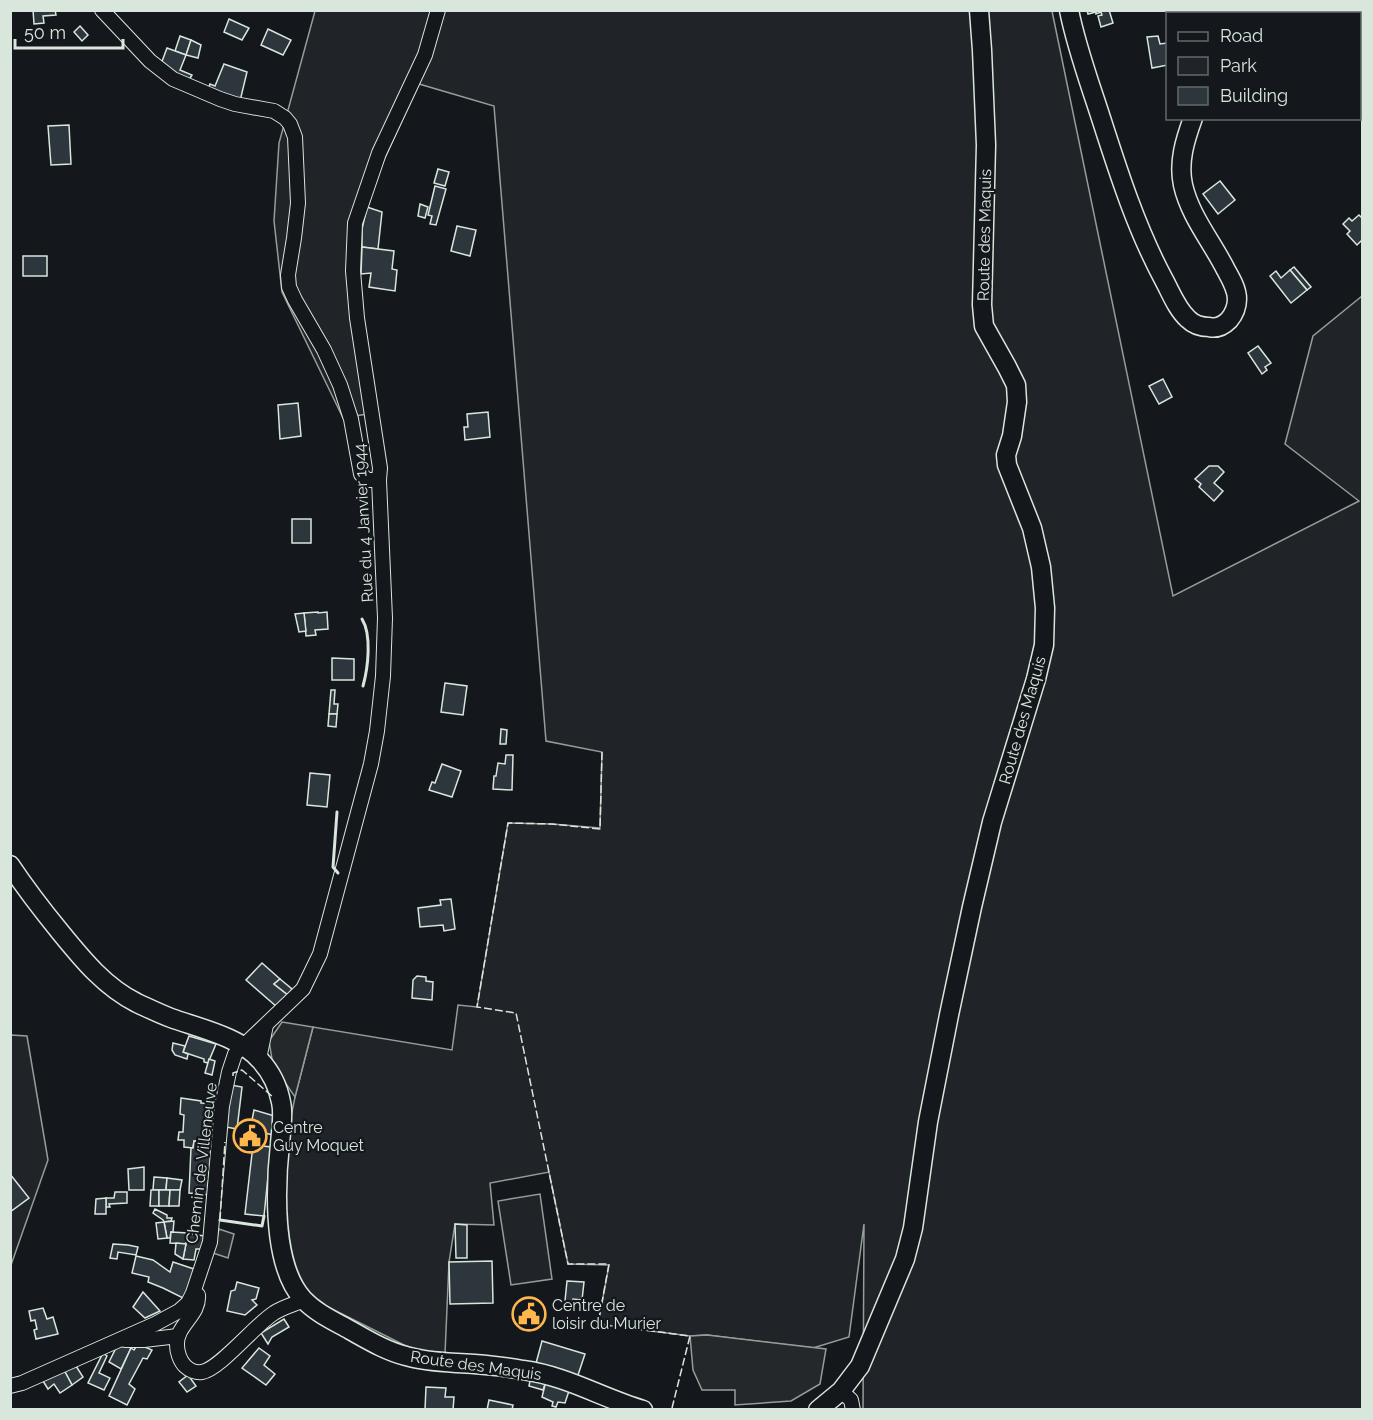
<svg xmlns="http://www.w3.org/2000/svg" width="1373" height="1420" viewBox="0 0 1373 1420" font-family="Raleway,sans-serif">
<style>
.green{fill:#202428;stroke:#939e99;stroke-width:1.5}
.parking{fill:#24282b;stroke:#939e99;stroke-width:1.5}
.building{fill:#2c363c;stroke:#d8e6dc;stroke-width:1.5}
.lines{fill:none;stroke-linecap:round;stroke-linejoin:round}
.street-casing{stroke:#d8e6dc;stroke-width:16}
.secondary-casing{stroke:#d8e6dc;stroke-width:21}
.street{stroke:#14181c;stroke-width:14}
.secondary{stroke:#14181c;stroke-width:18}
.fence{stroke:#d8e6dc;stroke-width:1.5;stroke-dasharray:8 3;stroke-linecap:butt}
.wall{stroke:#d8e6dc;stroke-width:3}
.labels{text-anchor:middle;stroke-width:4.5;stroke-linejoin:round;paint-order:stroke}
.street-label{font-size:16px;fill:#d8e6dc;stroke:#14181c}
.poi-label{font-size:16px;fill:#d8e6dc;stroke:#14181c;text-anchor:start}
</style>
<rect width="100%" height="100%" fill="#14181c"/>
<g class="green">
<polygon points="315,11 1052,11 1173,596 1359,501 1285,444 1313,336 1362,296 1362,1409 863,1409 864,1224 849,1337 813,1348 707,1335 690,1336 598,1324 609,1265 568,1264 549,1172 490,1183 494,1225 455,1224 449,1262 445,1354 418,1352 314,1300 294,1272 285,1213 285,1147 295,1097 313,1027 452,1050 458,1005 477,1007 508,823 552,824 600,828 602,752 546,741 494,106 419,84 372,186 356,230 367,414 343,418 282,292 274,221 279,143"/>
<polygon points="11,1035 27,1036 48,1160 11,1265"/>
<polygon points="540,1194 552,1279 511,1285 498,1201"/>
</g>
<g class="parking">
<polygon points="282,1022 313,1027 295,1097 273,1065 269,1041"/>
<polygon points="219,1229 234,1234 228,1258 213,1253"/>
<polygon points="707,1335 826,1349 820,1384 791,1401 735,1405 735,1390 702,1390 693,1370 690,1336"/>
</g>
<g class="building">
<polygon points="33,10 55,10 56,15 43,16 44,23 34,24"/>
<polygon points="1087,10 1109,10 1113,23 1101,27 1098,16 1102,15 1101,12 1096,14 1096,12 1088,14"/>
<polygon points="229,19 249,28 242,40 224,32"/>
<polygon points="80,26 88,35 82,41 74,32"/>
<polygon points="268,29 291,40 283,55 261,45"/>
<polygon points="180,36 191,40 186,55 175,51"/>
<polygon points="1158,36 1160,44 1167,43 1168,65 1152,68 1147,37"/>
<polygon points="191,40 201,45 198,58 186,55"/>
<polygon points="167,48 186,55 180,70 192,75 189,80 167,69 161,64"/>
<polygon points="224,64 247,72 240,101 208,89 210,84 215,86"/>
<polygon points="69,125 71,164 51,165 48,126"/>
<polygon points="438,169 449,172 445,186 434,183"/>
<polygon points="1220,181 1235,200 1218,214 1203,194"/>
<polygon points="435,186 446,189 436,225 430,224 432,216 428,215"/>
<polygon points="420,204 428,207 425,218 418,216"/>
<polygon points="367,207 382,212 378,249 362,247 362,229"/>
<polygon points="1359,215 1362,218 1362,242 1361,241 1357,245 1347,234 1350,231 1343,224 1349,218 1352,221"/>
<polygon points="457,226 476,230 470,256 451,251"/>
<polygon points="362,247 394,251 392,269 397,270 395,291 369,287 371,273 361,274"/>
<rect x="23" y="256" width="24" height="20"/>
<polygon points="1294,267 1311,287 1307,290 1290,270"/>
<polygon points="1290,270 1307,290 1291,303 1270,276 1276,271 1281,278"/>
<polygon points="1258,346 1271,363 1265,367 1267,370 1262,374 1248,353"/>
<polygon points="1163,379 1172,397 1159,404 1149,386"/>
<polygon points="298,403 301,436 280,439 278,405"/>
<polygon points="488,412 490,437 465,440 464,427 468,427 467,414"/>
<polygon points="1209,466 1218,466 1224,472 1214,483 1223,491 1214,501 1199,487 1201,484 1195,479"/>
<rect x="292" y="519" width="19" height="24"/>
<polygon points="318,612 318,613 327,612 328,629 315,630 316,635 306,636 304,613"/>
<polygon points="304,613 306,631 299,632 295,614"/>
<polygon points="332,658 354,659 354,680 332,680"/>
<polygon points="445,683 467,686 463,715 441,712"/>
<polygon points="331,690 335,690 334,704 338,704 337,714 329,714"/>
<polygon points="329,714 337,714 336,727 328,726"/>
<polygon points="501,729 507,730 506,744 500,744"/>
<polygon points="506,755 513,755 512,790 493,789 494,776 496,776 498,763 505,764"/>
<polygon points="442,764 461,771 452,797 429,790 432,782 435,783"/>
<polygon points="310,773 330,775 327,807 307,805"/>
<polygon points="451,899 455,929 444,931 443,925 420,927 418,908 441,905 440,900"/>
<polygon points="262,963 280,979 274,984 289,996 277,1007 246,980"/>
<polygon points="417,976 426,977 426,981 433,982 432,1000 412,998 413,980"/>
<polygon points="280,979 292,989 288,995 274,984"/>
<polygon points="189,1036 216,1044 208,1063 204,1062 204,1059 183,1052"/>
<polygon points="173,1043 185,1046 183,1052 188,1054 187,1059 175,1055 172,1050"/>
<polygon points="209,1059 215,1061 212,1075 205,1073"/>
<polygon points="231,1085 242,1087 237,1129 226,1127"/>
<polygon points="181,1098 201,1101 201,1103 218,1104 214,1143 194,1141 193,1148 184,1147 184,1140 178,1140 179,1132 183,1132 184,1115 180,1114"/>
<polygon points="254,1110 278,1117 273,1135 253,1130 252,1120"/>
<polygon points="194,1141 214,1143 209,1195 189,1193 191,1148 193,1148"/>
<polygon points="253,1145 271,1147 264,1216 245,1214"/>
<polygon points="144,1167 144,1190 129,1190 128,1169"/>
<polygon points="10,1174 29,1198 10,1212"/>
<polygon points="154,1177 167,1178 166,1190 153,1190"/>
<polygon points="167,1178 182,1180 180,1190 166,1190"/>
<polygon points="151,1190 159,1190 159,1206 150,1206"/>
<polygon points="159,1190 170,1190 169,1206 159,1206"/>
<polygon points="170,1190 180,1190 179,1206 169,1206"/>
<polygon points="115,1192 127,1192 127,1203 109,1204 110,1207 106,1207 106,1198 114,1198"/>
<polygon points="106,1198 106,1214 95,1214 96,1199"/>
<polygon points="155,1209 167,1215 167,1218 172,1218 171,1221 164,1222 163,1220 153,1213"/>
<polygon points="174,1221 173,1232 171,1232 170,1238 167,1238 164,1222"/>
<polygon points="164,1222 167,1238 158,1239 156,1223"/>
<polygon points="455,1224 467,1225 467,1258 456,1258"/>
<polygon points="171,1232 188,1233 186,1244 170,1243"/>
<polygon points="188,1233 204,1236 203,1249 196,1249 194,1260 183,1259"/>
<polygon points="176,1243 186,1244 183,1259 175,1254"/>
<polygon points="113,1244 128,1245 138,1247 136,1255 118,1252 117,1259 110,1258"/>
<polygon points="136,1256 153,1260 170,1272 173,1262 194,1269 185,1299 163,1288 148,1282 149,1277 132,1273"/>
<polygon points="492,1261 493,1303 450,1304 449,1262"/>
<polygon points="567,1281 584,1282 582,1300 573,1299 573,1302 565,1301"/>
<polygon points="237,1282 259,1288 256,1299 252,1300 257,1305 245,1315 227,1311 231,1291 235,1290"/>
<polygon points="143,1292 160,1311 145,1318 133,1307"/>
<polygon points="43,1308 47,1319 53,1317 58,1334 36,1339 34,1330 37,1329 35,1320 31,1321 29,1311"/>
<polygon points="284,1319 289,1327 272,1337 268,1344 261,1333"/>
<polygon points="542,1341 585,1354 576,1381 535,1367"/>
<polygon points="119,1342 131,1348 121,1369 109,1362"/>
<polygon points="138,1344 152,1350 147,1359 143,1358 129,1384 135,1389 127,1405 109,1396 131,1348 134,1350"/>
<polygon points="259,1348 270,1356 264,1365 275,1374 266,1385 242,1368"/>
<polygon points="103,1353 107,1356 99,1373 110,1378 104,1390 88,1383"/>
<polygon points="76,1366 83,1377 72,1385 64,1370"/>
<polygon points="64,1370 72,1385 60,1393 54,1384 48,1389 43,1381"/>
<polygon points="188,1375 196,1386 187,1392 179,1382"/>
<polygon points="531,1376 546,1381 543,1390 529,1386"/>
<polygon points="546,1381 569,1391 565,1403 558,1402 556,1407 552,1406 553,1402 542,1397"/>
<polygon points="426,1387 446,1388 445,1397 454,1397 453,1410 425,1410"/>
<polygon points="489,1400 513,1405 512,1410 487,1410"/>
</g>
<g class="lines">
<g class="street-casing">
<g id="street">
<polyline points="102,10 150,61 173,79 220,99 235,104 274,111 285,118 290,124 295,137 298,203 294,238 288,275 289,287 295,300 324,350 340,385 351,419 361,474 367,480 379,480"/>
<polyline points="259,1059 266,1025"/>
<path d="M197,1295H198C200,1315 176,1325 177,1345C177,1352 180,1361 185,1366C189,1370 196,1373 202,1372C220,1369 256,1324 274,1313C283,1307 295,1304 304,1300"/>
<polyline points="125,1340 144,1340 178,1336"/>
<polyline points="10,1386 22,1383 155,1324 179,1311 188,1303 193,1293 210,1242 222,1106 229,1072 235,1054 303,989 320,954 371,764 377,731 383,676 385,618 379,480 380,468 357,318 353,271 355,223 379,153 425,55 438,10"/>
<polyline points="841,1391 851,1400 853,1410"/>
</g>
</g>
<g class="secondary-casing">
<g id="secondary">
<path d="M1069,10C1076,46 1089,81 1100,115C1118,171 1136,228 1164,280C1171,293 1177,309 1188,319C1194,325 1200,327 1209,327C1217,329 1223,326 1229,320C1234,314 1237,307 1237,299C1237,289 1231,279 1226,270C1212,242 1190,216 1183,185C1178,162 1185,140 1193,118"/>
<polyline points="1245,14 1246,10"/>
<path d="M10,865C26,889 43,911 61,933C83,960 105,987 137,1003C148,1008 160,1014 171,1018C199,1028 240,1037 260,1060C271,1072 278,1086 281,1102C284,1115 281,1130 280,1144C278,1161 277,1178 277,1196C277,1228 281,1275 303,1299C316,1313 334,1321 350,1330C368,1340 386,1351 406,1356C422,1361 440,1362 457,1363C479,1364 501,1366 523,1370C567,1376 602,1398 643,1410"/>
<polyline points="818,1410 841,1391 860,1366 905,1259 913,1228 928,1122 949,1015 972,907 992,822 1036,679 1044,645 1045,608 1041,567 1032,528 1007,465 1006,455 1012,436 1017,402 1016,385 1007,367 984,326 982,305 986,145 982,50 979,10"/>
</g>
</g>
<use href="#street" class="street"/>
<use href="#secondary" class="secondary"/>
<g class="fence">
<polyline points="602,752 600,829 552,824 508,823 477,1007 516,1013 568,1264 609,1264 598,1324 690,1336 672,1408"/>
<polyline points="233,1076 233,1073 242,1070 273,1097"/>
<polyline points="220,1220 225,1142"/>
</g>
<g class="wall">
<path d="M362,619C372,635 368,668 363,686"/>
<polyline points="337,812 333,867 338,873"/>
<polyline points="220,1220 262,1226 264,1216"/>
</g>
</g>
<defs>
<g id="civic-ring" transform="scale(1.725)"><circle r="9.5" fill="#14181c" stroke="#ffb74d" stroke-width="1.5"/><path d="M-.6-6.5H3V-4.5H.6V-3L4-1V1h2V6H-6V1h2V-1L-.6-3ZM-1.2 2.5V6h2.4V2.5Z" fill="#ffb74d"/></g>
</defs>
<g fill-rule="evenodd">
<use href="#civic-ring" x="250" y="1136"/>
<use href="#civic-ring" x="529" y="1314"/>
</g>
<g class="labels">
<g class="street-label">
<text transform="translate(984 235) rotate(-89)" y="6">Route des Maquis</text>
<text transform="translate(363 523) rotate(-93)" y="6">Rue du 4 Janvier 1944</text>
<text transform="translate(1022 720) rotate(-74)" y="6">Route des Maquis</text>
<text transform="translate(201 1163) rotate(-83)" y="6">Chemin de Villeneuve</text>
<text transform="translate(476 1365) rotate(8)" y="6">Route des Maquis</text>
</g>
<g class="poi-label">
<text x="273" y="1133">Centre<tspan x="273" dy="18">Guy Moquet</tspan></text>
<text x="552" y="1311">Centre de<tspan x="552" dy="18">loisir du Murier</tspan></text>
</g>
</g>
<rect width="1373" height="1420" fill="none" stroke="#d8e6dc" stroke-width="24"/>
<rect x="1166" y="12" width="195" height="108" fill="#14181c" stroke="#626a69" stroke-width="1.5"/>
<rect x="1178" y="32" width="30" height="9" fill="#14181c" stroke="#626a69" stroke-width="1.5"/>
<text x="1220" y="42" font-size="18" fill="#d8e6dc">Road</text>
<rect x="1178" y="57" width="30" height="18" fill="#202428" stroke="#626a69" stroke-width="1.5"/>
<text x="1220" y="72" font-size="18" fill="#d8e6dc">Park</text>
<rect x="1178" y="87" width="30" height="18" fill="#2c363c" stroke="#626a69" stroke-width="1.5"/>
<text x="1220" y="102" font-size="18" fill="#d8e6dc">Building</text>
<path d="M15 39v9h108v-9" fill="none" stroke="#d8e6dc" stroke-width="3"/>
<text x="24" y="39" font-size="18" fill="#d8e6dc" stroke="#14181c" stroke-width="4.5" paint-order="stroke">50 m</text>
</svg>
